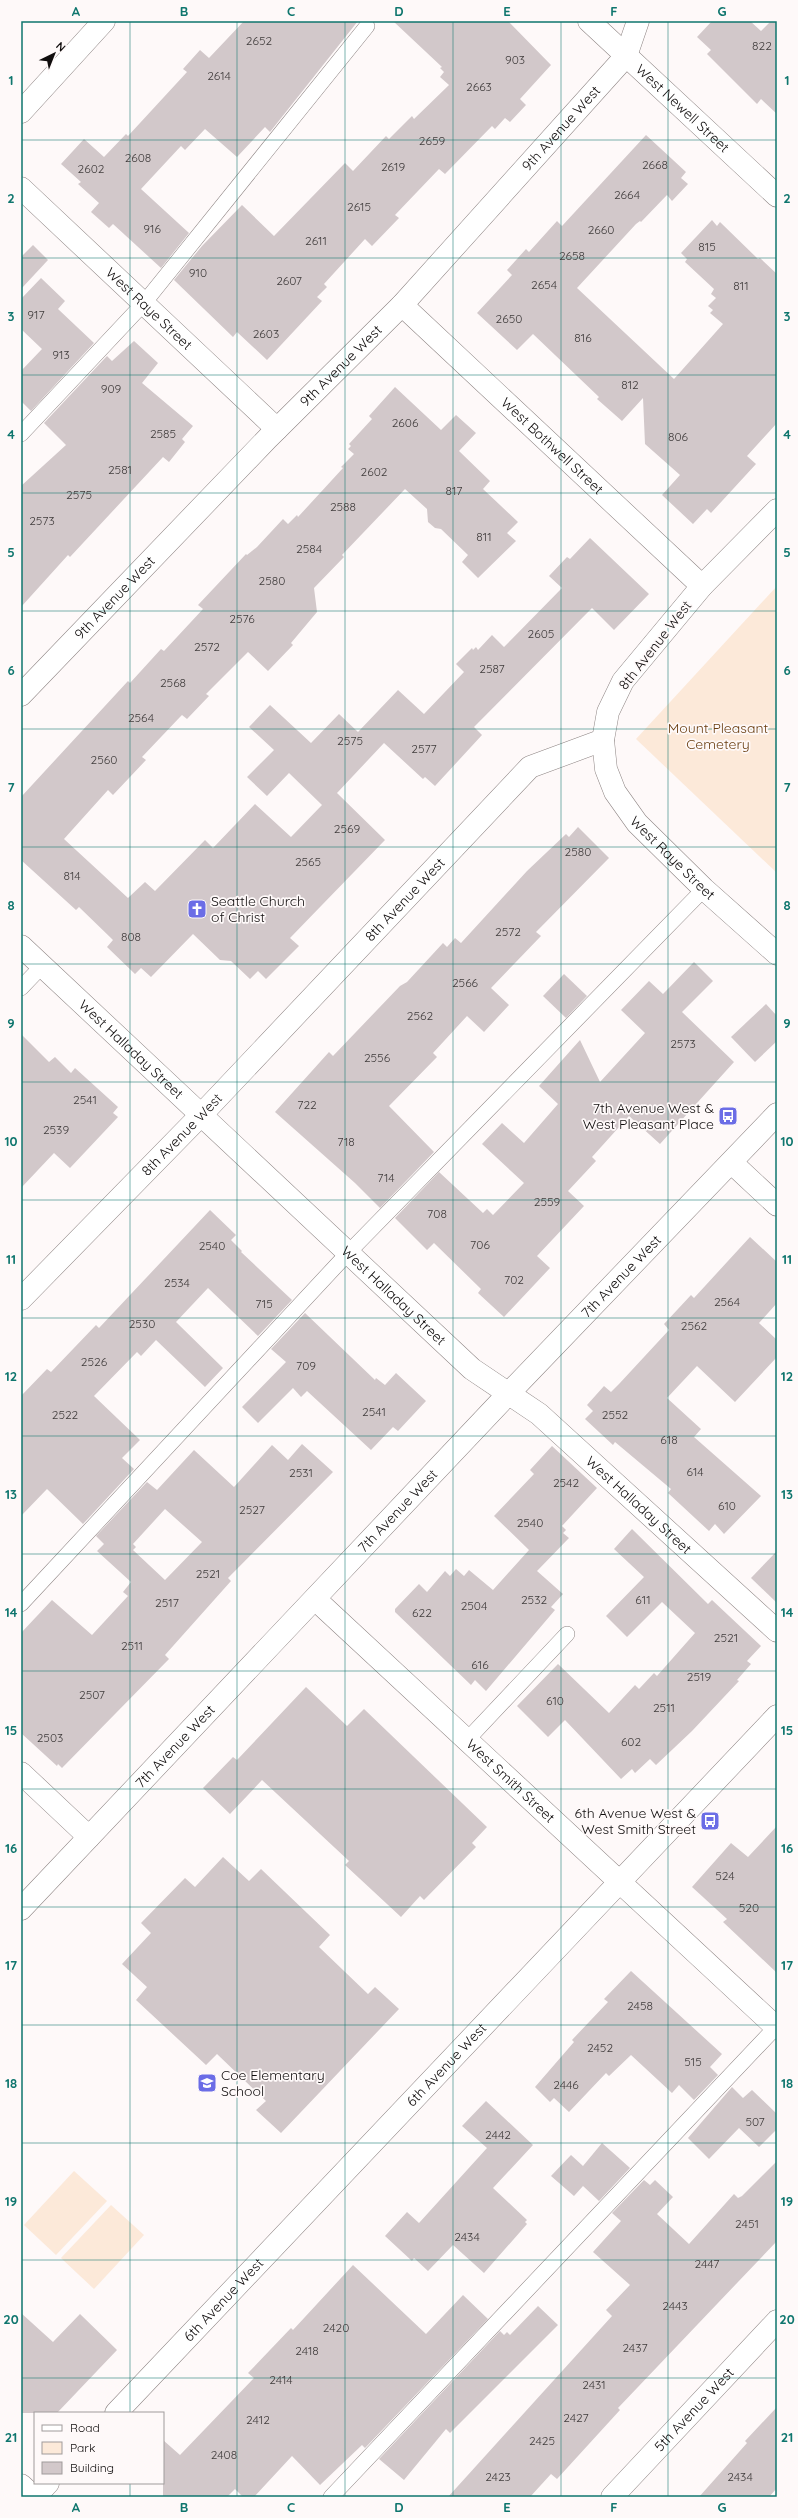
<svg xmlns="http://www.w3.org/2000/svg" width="798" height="2518" viewBox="0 0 798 2518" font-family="Quicksand,sans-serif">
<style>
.green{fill:#fce9d9}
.building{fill:#d2c8ca;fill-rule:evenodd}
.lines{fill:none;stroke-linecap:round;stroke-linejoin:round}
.service-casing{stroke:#8d8483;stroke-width:16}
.minor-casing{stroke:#8d8483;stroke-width:23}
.tertiary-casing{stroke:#8d8483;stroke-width:23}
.service{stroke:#fff;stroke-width:15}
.minor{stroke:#fff;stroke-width:22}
.tertiary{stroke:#fff;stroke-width:22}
.grid{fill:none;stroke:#0f766e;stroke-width:1;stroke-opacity:0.55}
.labels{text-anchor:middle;stroke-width:3.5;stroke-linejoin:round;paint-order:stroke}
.number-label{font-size:12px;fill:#403c3c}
.street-label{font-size:14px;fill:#100d0d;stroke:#fef9f9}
.park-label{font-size:14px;fill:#693d0f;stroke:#fef9f9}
.poi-label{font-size:14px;fill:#100d0d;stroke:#fef9f9;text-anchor:start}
.neatline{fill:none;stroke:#0f766e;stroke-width:1.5}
.grid-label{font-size:13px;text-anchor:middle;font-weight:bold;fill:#0f766e}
</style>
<rect width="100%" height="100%" fill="#fef9f9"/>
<g class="green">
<polygon points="777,586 777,873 636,739"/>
<polygon points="74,2171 107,2201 56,2255 24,2225"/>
<polygon points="111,2205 144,2235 94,2289 61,2258"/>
</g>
<g class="building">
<polygon points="244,21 358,21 270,132 265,127 237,157 205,129 185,150 181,146 141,189 189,233 161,268 113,224 109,228 91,212 99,203 78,184 81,182 61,164 84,139 104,157 126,134 128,136 187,72 183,69 200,50 209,58"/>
<polygon points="393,21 508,21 551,65 520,99 526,105 510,122 505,118 495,129 492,126 445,174 439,169 395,215 399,218 372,246 365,239 324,284 327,287 317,297 322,301 267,360 237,332 233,337 174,280 202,246 242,205 274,236 345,163 353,171 386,136 389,139 412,116 414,119 449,85 440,77 444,72 440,68 442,67"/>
<polygon points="712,21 750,21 761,31 771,21 777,21 777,114 761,99 757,104 707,54 711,50 697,37"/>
<polygon points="646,135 686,172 681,178 688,184 672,201 667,195 641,222 640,221 636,224 577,288 674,379 723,324 710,313 713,310 708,306 716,298 711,294 714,289 685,262 687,259 681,253 712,220 717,226 720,222 758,259 760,258 777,274 777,423 747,456 756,464 711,513 707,509 693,524 662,495 680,475 645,444 643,398 622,421 597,399 599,397 533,334 517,350 477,313 512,275 507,270 526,249 529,252 557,221 562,226"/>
<polygon points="33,245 48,260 21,289 21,257"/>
<polygon points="41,278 65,301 58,309 94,343 31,411 21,401 21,371 42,349 21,329 21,299"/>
<polygon points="134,341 158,363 142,383 193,426 182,439 185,442 169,462 163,457 70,557 68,555 21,607 21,486 66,445 44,423 107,356 112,361"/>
<polygon points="395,387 441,430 456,415 476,433 459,451 490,481 483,489 518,522 507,533 516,541 478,578 462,562 468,555 441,529 435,528 428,522 427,509 405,489 342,555 344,557 314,588 317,612 291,643 293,645 268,671 248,652 206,694 209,696 187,719 182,715 180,717 142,757 146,760 113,795 108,790 64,839 128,898 145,882 155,891 205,840 213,848 255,804 291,837 322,805 289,773 267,796 247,777 274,750 249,727 270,705 311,743 339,714 358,732 398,690 424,714 464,672 456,664 472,648 473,650 476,647 478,650 492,635 504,647 562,588 549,576 567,557 570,559 590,538 649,594 614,630 592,608 474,727 482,735 435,786 425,777 423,779 384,743 337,793 385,840 290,938 299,946 266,979 258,971 250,979 231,961 220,960 193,934 151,977 141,968 135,974 107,947 113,940 79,907 76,910 21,860 21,797 128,681 130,683 161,649 164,651 203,609 198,605 246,554 247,555 257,547 283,519 288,524 297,515 298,517 343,468 341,467 354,454 348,449 351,446 349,444 372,419 369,416"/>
<polygon points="578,827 609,858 536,932 541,936 491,988 509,1005 484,1032 467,1016 433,1053 437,1057 389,1106 434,1152 380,1208 355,1183 275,1112 329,1052 333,1056 400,986 407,982 443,943 447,947 455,938 461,943 527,871 566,834 569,837"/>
<polygon points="694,962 713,981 682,1012 734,1062 660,1144 629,1116 592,1157 596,1161 568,1191 584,1206 537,1256 550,1268 504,1317 478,1293 481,1289 434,1243 427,1250 395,1218 439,1172 483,1213 487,1209 493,1215 524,1183 482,1144 502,1123 524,1143 558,1104 539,1086 580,1040 600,1082 645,1033 621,1010 649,981 663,994"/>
<polygon points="564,974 587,996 566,1018 543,996"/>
<polygon points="766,1004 777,1016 777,1041 755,1062 731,1037"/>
<polygon points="21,1034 49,1062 55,1057 71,1073 75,1068 118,1107 113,1113 118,1117 70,1168 54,1153 21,1188"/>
<polygon points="210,1210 236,1235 231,1240 242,1251 241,1252 292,1300 258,1336 208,1288 176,1322 223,1368 205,1387 156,1340 141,1356 137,1352 94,1396 140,1440 122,1458 134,1469 83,1524 47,1489 21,1516 21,1396 47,1369 51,1372 96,1325 99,1328"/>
<polygon points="750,1237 777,1262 777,1303 759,1323 777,1340 777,1357 735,1402 697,1366 667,1398 701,1429 694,1437 761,1496 724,1534 715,1524 709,1531 668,1493 671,1489 615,1442 613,1445 585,1419 593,1411 587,1405 604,1386 611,1392 619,1384 669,1330 664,1324 691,1295 694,1298"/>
<polygon points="305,1313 375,1380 376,1378 385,1385 396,1373 426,1401 398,1431 393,1427 371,1450 307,1391 301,1397 293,1388 258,1423 242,1407 286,1362 271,1349"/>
<path d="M302,1444L333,1472L228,1578L231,1581L165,1655L169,1659L62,1768L58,1764L57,1766L21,1733V1633L52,1600L92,1635L128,1596L123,1592L131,1582L97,1551L104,1544L96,1536L147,1482L157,1490L194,1450L234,1487L272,1445L288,1460ZM165,1509L202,1542L165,1580L133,1550L136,1547L133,1544Z"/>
<polygon points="552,1446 597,1488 562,1526 566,1530 563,1533 569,1538 537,1571 563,1594 551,1607 555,1610 486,1691 475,1680 471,1685 395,1612 395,1609 419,1584 427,1592 445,1571 450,1576 456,1569 464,1576 469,1570 493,1590 529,1550 494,1516 534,1474 530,1470"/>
<polygon points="632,1529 708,1604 712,1600 761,1646 747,1661 751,1664 737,1680 739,1681 692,1731 656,1765 650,1759 635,1773 632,1769 621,1779 565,1720 548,1737 517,1706 558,1664 609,1713 635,1685 639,1689 654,1673 657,1676 695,1633 662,1602 627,1637 606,1616 644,1577 614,1549"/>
<polygon points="777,1551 777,1603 751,1578"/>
<polygon points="306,1687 347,1726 364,1709 487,1827 472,1843 476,1847 424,1900 420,1896 401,1917 345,1865 349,1861 262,1780 230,1814 203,1788 233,1757 237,1760"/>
<polygon points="777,1826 777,1973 723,1922 727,1919 692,1887 731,1843 748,1857"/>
<polygon points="223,1857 249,1881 261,1869 330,1935 319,1947 368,1994 375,1987 399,2009 281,2133 256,2110 266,2101 217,2054 206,2065 136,2000 147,1987 122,1964 151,1933 141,1923 185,1878 195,1887"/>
<polygon points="631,1971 722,2054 710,2067 718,2075 694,2100 679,2085 672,2093 631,2055 609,2076 606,2073 569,2112 554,2098 550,2102 535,2087 574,2042 572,2040 608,2002 604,1999"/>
<polygon points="732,2087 743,2098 752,2090 777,2114 777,2129 759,2147 739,2128 709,2159 688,2138"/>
<polygon points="486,2101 533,2145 493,2188 527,2220 525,2222 527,2224 484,2273 453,2245 428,2271 414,2258 412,2261 385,2236 407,2212 419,2223 487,2148 462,2126"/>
<polygon points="602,2143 630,2168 599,2201 583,2186 574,2196 551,2176 571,2155 583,2166"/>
<polygon points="777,2161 777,2241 618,2408 620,2410 557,2479 551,2474 530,2497 448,2497 612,2316 606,2310 630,2285 593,2252 621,2221 612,2213 644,2180 650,2185 655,2180 673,2197 657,2214 689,2244 734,2194 738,2198 742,2196"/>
<polygon points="353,2265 426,2334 463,2295 488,2319 365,2448 362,2445 320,2485 292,2456 254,2497 243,2497 235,2489 227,2497 163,2497 163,2440 180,2455 254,2378 248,2373 291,2328 293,2330"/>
<polygon points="538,2306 558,2325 450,2433 446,2429 404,2480 379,2459 500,2331 504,2335 507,2332 510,2335"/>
<polygon points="21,2313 53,2342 80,2314 117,2350 57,2413 21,2413"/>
<polygon points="777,2407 777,2488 769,2497 699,2497 747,2443 745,2441"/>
</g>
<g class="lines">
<g class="service-casing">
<g id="service">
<polyline points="21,434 144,303 367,26"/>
<polyline points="21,988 42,966"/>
<polyline points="21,1604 348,1253 704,889"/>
<polyline points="467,1740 567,1634"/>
<polyline points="331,2497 776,2027"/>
</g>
</g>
<g class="minor-casing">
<g id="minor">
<path id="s1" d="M589,21L777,196"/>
<path id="s2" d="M21,188L277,429"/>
<path id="s3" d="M402,305L702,586"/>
<path id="s4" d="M21,695L268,438L402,305L626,56L638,21"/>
<path id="s5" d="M21,946L472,1369L539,1414L777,1631"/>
<polyline points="732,1163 777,1205"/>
<path id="s6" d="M21,1299L202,1114L530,767L603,740"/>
<path id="s7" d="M315,1599L777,2028"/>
<polyline points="21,1773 89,1837"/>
<path id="s8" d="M116,2413L777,1716"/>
<polyline points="35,2497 48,2483"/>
<path id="s9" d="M612,2497L777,2321"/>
</g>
</g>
<g class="tertiary-casing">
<g id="tertiary">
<polyline points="21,112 104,21"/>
<path id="s10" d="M777,510L702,586L623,681L608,712L603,740L606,769L615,792L637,823L704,889L777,954"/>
<path id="s11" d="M21,1909L509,1393L777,1114"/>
<polyline points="21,2485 34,2497"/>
</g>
</g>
<use href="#service" class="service"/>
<use href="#minor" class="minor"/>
<use href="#tertiary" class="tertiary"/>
</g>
<path class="grid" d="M130,21V2413M237,21V2497M345,21V2497M453,21V2497M561,21V2497M668,21V2497M21,140H777M21,258H777M21,375H777M21,493H777M21,611H777M21,729H777M21,847H777M21,964H777M21,1082H777M21,1200H777M21,1318H777M21,1436H777M21,1554H777M21,1671H777M21,1789H777M21,1907H777M21,2025H777M21,2143H777M21,2260H777M21,2378H777M130,2483V2497"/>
<defs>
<g id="church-square" transform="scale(1)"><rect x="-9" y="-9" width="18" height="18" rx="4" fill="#6b6de6" stroke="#fef9f9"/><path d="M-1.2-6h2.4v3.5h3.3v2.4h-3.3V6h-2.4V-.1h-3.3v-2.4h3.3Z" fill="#fff"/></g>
<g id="bus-square" transform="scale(1)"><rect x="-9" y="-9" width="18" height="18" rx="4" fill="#6b6de6" stroke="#fef9f9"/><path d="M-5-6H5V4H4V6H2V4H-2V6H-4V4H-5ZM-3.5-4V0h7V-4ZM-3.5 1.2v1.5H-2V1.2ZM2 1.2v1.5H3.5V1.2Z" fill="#fff"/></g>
<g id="school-square" transform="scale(1)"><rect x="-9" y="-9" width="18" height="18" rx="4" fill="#6b6de6" stroke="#fef9f9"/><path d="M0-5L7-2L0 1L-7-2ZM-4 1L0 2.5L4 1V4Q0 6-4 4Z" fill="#fff"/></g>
</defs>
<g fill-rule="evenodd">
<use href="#church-square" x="197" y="909"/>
<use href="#bus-square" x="728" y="1116"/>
<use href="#bus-square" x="710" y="1821"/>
<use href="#school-square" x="207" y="2083"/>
</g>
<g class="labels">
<g class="number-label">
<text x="259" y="45">2652</text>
<text x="762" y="50">822</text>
<text x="515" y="64">903</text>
<text x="219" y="80">2614</text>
<text x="479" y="91">2663</text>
<text x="432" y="145">2659</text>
<text x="138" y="162">2608</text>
<text x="655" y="169">2668</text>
<text x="393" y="171">2619</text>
<text x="91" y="173">2602</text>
<text x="627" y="199">2664</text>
<text x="359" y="211">2615</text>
<text x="152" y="233">916</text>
<text x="601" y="234">2660</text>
<text x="316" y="245">2611</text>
<text x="707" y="251">815</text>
<text x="572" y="260">2658</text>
<text x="198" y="277">910</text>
<text x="289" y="285">2607</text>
<text x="544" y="289">2654</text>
<text x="741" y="290">811</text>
<text x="36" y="319">917</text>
<text x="509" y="323">2650</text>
<text x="266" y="338">2603</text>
<text x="583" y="342">816</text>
<text x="61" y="359">913</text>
<text x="630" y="389">812</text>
<text x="111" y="393">909</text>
<text x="405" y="427">2606</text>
<text x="163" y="438">2585</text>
<text x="678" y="441">806</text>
<text x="120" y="474">2581</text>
<text x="374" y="476">2602</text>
<text x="454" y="495">817</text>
<text x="79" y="499">2575</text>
<text x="343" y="511">2588</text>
<text x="42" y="525">2573</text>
<text x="484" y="541">811</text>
<text x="309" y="553">2584</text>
<text x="272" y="585">2580</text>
<text x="242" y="623">2576</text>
<text x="541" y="638">2605</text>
<text x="207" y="651">2572</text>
<text x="492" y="673">2587</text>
<text x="173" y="687">2568</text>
<text x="141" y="722">2564</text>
<text x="350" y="745">2575</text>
<text x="424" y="753">2577</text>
<text x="104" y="764">2560</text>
<text x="347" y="833">2569</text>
<text x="578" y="856">2580</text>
<text x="308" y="866">2565</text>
<text x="72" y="880">814</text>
<text x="508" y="936">2572</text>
<text x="131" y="941">808</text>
<text x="465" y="987">2566</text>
<text x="420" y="1020">2562</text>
<text x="683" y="1048">2573</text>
<text x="377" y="1062">2556</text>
<text x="85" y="1104">2541</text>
<text x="307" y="1109">722</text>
<text x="56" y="1134">2539</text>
<text x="346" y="1146">718</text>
<text x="386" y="1182">714</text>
<text x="547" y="1206">2559</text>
<text x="437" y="1218">708</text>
<text x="480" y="1249">706</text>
<text x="212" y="1250">2540</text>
<text x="514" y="1284">702</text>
<text x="177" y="1287">2534</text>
<text x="727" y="1306">2564</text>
<text x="264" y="1308">715</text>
<text x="142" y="1328">2530</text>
<text x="694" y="1330">2562</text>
<text x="94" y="1366">2526</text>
<text x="306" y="1370">709</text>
<text x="374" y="1416">2541</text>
<text x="65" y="1419">2522</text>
<text x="615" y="1419">2552</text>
<text x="669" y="1444">618</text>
<text x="695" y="1476">614</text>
<text x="301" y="1477">2531</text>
<text x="566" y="1487">2542</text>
<text x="727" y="1510">610</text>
<text x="252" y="1514">2527</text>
<text x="530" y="1527">2540</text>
<text x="208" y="1578">2521</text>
<text x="534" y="1604">2532</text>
<text x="643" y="1604">611</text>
<text x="167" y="1607">2517</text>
<text x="474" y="1610">2504</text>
<text x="422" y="1617">622</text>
<text x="726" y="1642">2521</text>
<text x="132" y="1650">2511</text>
<text x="480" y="1669">616</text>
<text x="699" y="1681">2519</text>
<text x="92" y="1699">2507</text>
<text x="555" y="1705">610</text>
<text x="664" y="1712">2511</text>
<text x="50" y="1742">2503</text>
<text x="631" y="1746">602</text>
<text x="725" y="1880">524</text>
<text x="749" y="1912">520</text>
<text x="640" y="2010">2458</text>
<text x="600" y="2052">2452</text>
<text x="693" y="2066">515</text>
<text x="566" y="2089">2446</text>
<text x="755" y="2126">507</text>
<text x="498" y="2139">2442</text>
<text x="747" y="2228">2451</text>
<text x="467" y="2241">2434</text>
<text x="707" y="2268">2447</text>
<text x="675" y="2310">2443</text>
<text x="336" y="2332">2420</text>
<text x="635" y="2352">2437</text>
<text x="307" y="2355">2418</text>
<text x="281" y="2384">2414</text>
<text x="594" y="2389">2431</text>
<text x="576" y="2422">2427</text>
<text x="258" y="2424">2412</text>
<text x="542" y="2445">2425</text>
<text x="224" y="2459">2408</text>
<text x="498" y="2481">2423</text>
<text x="740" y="2481">2434</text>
</g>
<g class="street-label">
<text dy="5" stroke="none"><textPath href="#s1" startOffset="128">West Newell Street</textPath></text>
<text dy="5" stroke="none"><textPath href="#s4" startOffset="783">9th Avenue West</textPath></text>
<text dy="5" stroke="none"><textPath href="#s2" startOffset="176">West Raye Street</textPath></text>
<text dy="5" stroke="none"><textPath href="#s4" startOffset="459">9th Avenue West</textPath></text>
<text dy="5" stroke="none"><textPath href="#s3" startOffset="206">West Bothwell Street</textPath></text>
<text dy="5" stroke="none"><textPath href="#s4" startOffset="135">9th Avenue West</textPath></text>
<text transform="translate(655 645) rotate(-52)" y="5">8th Avenue West</text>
<text dy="5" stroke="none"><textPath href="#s10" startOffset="435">West Raye Street</textPath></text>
<text dy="5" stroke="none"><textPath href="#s6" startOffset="554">8th Avenue West</textPath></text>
<text dy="5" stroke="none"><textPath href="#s5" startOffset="151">West Halladay Street</textPath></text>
<text dy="5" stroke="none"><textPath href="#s6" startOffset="230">8th Avenue West</textPath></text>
<text dy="5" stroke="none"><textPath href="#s11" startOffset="872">7th Avenue West</textPath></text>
<text dy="5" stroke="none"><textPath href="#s5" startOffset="511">West Halladay Street</textPath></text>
<text dy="5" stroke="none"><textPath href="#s5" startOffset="834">West Halladay Street</textPath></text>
<text dy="5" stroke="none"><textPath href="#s11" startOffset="548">7th Avenue West</textPath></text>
<text dy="5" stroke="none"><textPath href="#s11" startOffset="224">7th Avenue West</textPath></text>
<text dy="5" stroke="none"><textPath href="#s7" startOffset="267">West Smith Street</textPath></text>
<text dy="5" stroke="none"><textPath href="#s8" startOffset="480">6th Avenue West</textPath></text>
<text dy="5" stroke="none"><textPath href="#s8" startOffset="156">6th Avenue West</textPath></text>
<text dy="5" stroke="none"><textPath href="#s9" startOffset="120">5th Avenue West</textPath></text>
</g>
<g class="park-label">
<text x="718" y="733">Mount Pleasant<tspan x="718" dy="16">Cemetery</tspan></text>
</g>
<g class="poi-label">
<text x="211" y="906">Seattle Church<tspan x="211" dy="16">of Christ</tspan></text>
<text x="714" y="1113" text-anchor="end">7th Avenue West &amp;<tspan x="714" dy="16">West Pleasant Place</tspan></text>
<text x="696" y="1818" text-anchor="end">6th Avenue West &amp;<tspan x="696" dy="16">West Smith Street</tspan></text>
<text x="221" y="2080">Coe Elementary<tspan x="221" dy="16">School</tspan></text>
</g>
</g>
<rect width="798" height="2518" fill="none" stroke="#fef9f9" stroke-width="44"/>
<rect x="34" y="2412" width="130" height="72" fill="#fef9f9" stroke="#9f9b9b"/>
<rect x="42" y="2425" width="20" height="6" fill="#ffffff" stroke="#9f9b9b"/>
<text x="70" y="2432" font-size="12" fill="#100d0d">Road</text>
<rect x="42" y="2442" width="20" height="12" fill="#fce9d9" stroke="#9f9b9b"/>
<text x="70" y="2452" font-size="12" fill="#100d0d">Park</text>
<rect x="42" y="2462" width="20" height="12" fill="#d2c8ca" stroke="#9f9b9b"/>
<text x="70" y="2472" font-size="12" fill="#100d0d">Building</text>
<g transform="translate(54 54) rotate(43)" stroke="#fef9f9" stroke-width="3" paint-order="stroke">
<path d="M0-3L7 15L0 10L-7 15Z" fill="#100d0d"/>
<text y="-6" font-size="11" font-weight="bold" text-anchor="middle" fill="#100d0d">N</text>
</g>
<rect x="22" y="22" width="754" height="2474" class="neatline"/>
<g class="grid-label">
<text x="76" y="16">A</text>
<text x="184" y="16">B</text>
<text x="291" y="16">C</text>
<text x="399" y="16">D</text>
<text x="507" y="16">E</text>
<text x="614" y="16">F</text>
<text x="722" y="16">G</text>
<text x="11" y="85">1</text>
<text x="787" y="85">1</text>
<text x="11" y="203">2</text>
<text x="787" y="203">2</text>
<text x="11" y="321">3</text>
<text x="787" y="321">3</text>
<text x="11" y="439">4</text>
<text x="787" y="439">4</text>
<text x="11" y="557">5</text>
<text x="787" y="557">5</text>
<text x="11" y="675">6</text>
<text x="787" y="675">6</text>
<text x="11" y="792">7</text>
<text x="787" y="792">7</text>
<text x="11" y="910">8</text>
<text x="787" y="910">8</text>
<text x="11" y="1028">9</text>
<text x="787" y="1028">9</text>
<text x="11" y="1146">10</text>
<text x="787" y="1146">10</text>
<text x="11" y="1264">11</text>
<text x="787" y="1264">11</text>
<text x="11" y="1381">12</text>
<text x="787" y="1381">12</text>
<text x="11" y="1499">13</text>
<text x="787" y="1499">13</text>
<text x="11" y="1617">14</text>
<text x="787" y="1617">14</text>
<text x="11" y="1735">15</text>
<text x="787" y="1735">15</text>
<text x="11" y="1853">16</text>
<text x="787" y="1853">16</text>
<text x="11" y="1970">17</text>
<text x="787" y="1970">17</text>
<text x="11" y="2088">18</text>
<text x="787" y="2088">18</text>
<text x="11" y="2206">19</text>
<text x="787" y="2206">19</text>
<text x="11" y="2324">20</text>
<text x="787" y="2324">20</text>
<text x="11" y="2442">21</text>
<text x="787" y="2442">21</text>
<text x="76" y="2512">A</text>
<text x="184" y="2512">B</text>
<text x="291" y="2512">C</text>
<text x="399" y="2512">D</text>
<text x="507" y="2512">E</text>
<text x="614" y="2512">F</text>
<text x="722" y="2512">G</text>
</g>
</svg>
